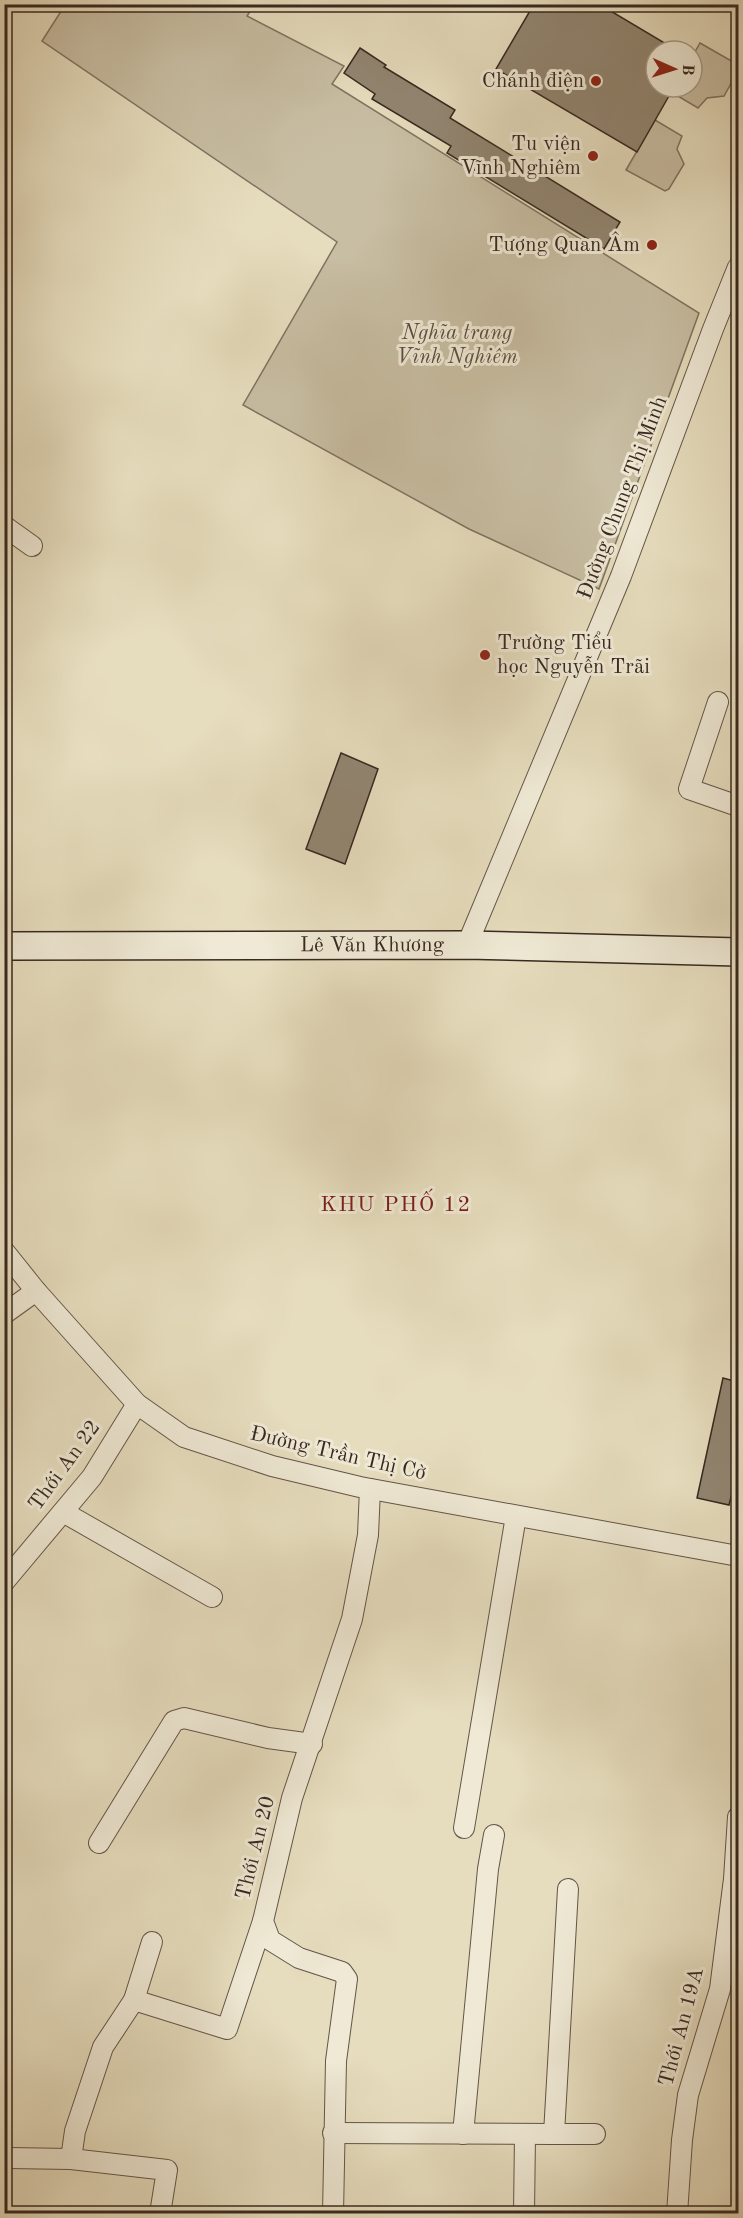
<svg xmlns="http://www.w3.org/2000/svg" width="743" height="2218" font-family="'Old Standard TT',serif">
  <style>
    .green { fill: #c8bea3; stroke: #807362; stroke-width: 1.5 }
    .building { fill: #928672; stroke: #382820; stroke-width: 1.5 }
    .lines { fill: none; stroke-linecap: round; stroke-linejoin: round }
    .minor-casing { stroke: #645548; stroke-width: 22 }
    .secondary-casing { stroke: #382820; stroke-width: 30 }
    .minor { stroke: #efe9d5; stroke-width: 20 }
    .secondary { stroke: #efe9d5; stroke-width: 27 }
    .poi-dot { fill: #8f2418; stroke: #efe9d5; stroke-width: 2 }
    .labels { text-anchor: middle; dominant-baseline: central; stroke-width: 6; stroke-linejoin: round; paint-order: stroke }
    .poi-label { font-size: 21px; fill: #382820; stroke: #efe9d5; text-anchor: end }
    .park-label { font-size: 21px; font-style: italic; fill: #5c4e41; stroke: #efe9d5 }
    .street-label { font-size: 21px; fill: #382820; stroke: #efe9d5 }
    .neighbourhood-label { font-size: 22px; letter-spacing: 1.5px; fill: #7a1f14; stroke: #efe9d5 }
  </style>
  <rect width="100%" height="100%" fill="#e6ddbe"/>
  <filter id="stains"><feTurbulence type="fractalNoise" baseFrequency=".00333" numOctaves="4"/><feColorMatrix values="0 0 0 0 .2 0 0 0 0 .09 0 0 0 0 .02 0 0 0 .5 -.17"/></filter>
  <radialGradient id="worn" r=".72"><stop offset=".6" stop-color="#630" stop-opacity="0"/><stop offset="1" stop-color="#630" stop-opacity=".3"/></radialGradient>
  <g class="green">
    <path d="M65 5H254L247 16 344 66 332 84 699 313 599 589 469 529 243 405 337 242 42 41Z"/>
    <path d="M700 43 735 63 738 71 724 96 707 98 698 108 671 92 674 87H692V57Z"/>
    <path d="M655 120 682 136 677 149 684 164 669 189 665 191 626 170Z"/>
  </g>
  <g class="building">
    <path d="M534 4H599L678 51H656V87H674L637 152 496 69Z"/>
    <path d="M360 48 386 65 384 67 455 110 450 118 620 222 604 249 447 153 451 146 372 99 375 94 344 73Z"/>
    <path d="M341 753 378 769 345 864 306 849Z"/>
    <path d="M723 1378 738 1382V1494L732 1493 729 1505 697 1498Z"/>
  </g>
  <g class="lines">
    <defs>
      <g id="minor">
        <path d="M4 526 32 546"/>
        <path d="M718 702 689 789 738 806"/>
        <path d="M467 945 621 576 713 329 738 267"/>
        <path d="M4 1251 36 1291 137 1404 184 1437 272 1466 360 1487 738 1556"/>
        <path d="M4 1314 36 1291"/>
        <path d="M63 1512 212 1597"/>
        <path d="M4 1582 92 1477 137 1404"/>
        <path d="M464 1828 516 1516"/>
        <path d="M99 1843 174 1721 184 1718 268 1738 312 1744"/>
        <path d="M134 2000 152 1942"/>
        <path d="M333 2133 554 2134 568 1889"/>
        <path d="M463 2134 488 1869 494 1835"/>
        <path d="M554 2134H595"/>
        <path d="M8 2158 71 2159"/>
        <path d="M160 2214 167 2170 71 2159 75 2131 103 2047 134 2000 227 2029 263 1921"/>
        <path d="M333 2214 336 2061 347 1979 342 1972 299 1958 270 1940 263 1921 292 1798 352 1619 368 1535 370 1489"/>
        <path d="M524 2214 525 2134"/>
        <path d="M677 2214 682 2140 688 2095 720 1989 734 1879 738 1817"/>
      </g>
      <g id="secondary">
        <path id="s1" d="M4 946 467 945 738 952"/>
      </g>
    </defs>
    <use href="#minor" class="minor-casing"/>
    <use href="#secondary" class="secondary-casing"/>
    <use href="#minor" class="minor"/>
    <use href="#secondary" class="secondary"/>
  </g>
  <g class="poi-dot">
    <circle cx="596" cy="81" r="6"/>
    <circle cx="593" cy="156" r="6"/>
    <circle cx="652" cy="245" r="6"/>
    <circle cx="485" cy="655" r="6"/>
  </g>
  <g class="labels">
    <g class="poi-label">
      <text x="584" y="81">Chánh điện</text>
      <text x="581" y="144">Tu viện<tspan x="581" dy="24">Vĩnh Nghiêm</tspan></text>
      <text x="640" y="245">Tượng Quan Âm</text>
      <text x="497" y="643" text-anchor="start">Trường Tiểu<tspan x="497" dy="24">học Nguyễn Trãi</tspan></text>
    </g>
    <g class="park-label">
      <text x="457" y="333">Nghĩa trang<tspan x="457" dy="24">Vĩnh Nghiêm</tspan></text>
    </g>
    <g class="street-label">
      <text transform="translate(623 498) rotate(-69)">Đường Chung Thị Minh</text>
      <text stroke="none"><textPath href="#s1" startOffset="368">Lê Văn Khương</textPath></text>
      <text transform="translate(338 1454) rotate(13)">Đường Trần Thị Cờ</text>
      <text transform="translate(65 1466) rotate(-54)">Thới An 22</text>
      <text transform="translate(256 1848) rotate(-76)">Thới An 20</text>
      <text transform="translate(682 2027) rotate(-75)">Thới An 19A</text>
    </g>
    <g class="neighbourhood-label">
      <text x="396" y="1205">KHU PHỐ 12</text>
    </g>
  </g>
  <rect width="743" height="2218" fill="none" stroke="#e6ddbe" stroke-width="24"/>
  <rect x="6" y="6" width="731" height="2206" fill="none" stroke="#382820" stroke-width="3"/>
  <rect x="12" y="12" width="719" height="2194" fill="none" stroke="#382820" stroke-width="1.5"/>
  <g transform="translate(674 69) rotate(93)"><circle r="28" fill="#efe9d5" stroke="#a69c8d" stroke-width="1.5"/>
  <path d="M0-4.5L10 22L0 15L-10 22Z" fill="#8f2418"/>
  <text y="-9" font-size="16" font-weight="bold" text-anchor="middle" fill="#382820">B</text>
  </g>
  <rect width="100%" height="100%" filter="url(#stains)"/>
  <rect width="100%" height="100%" fill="url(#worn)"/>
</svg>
